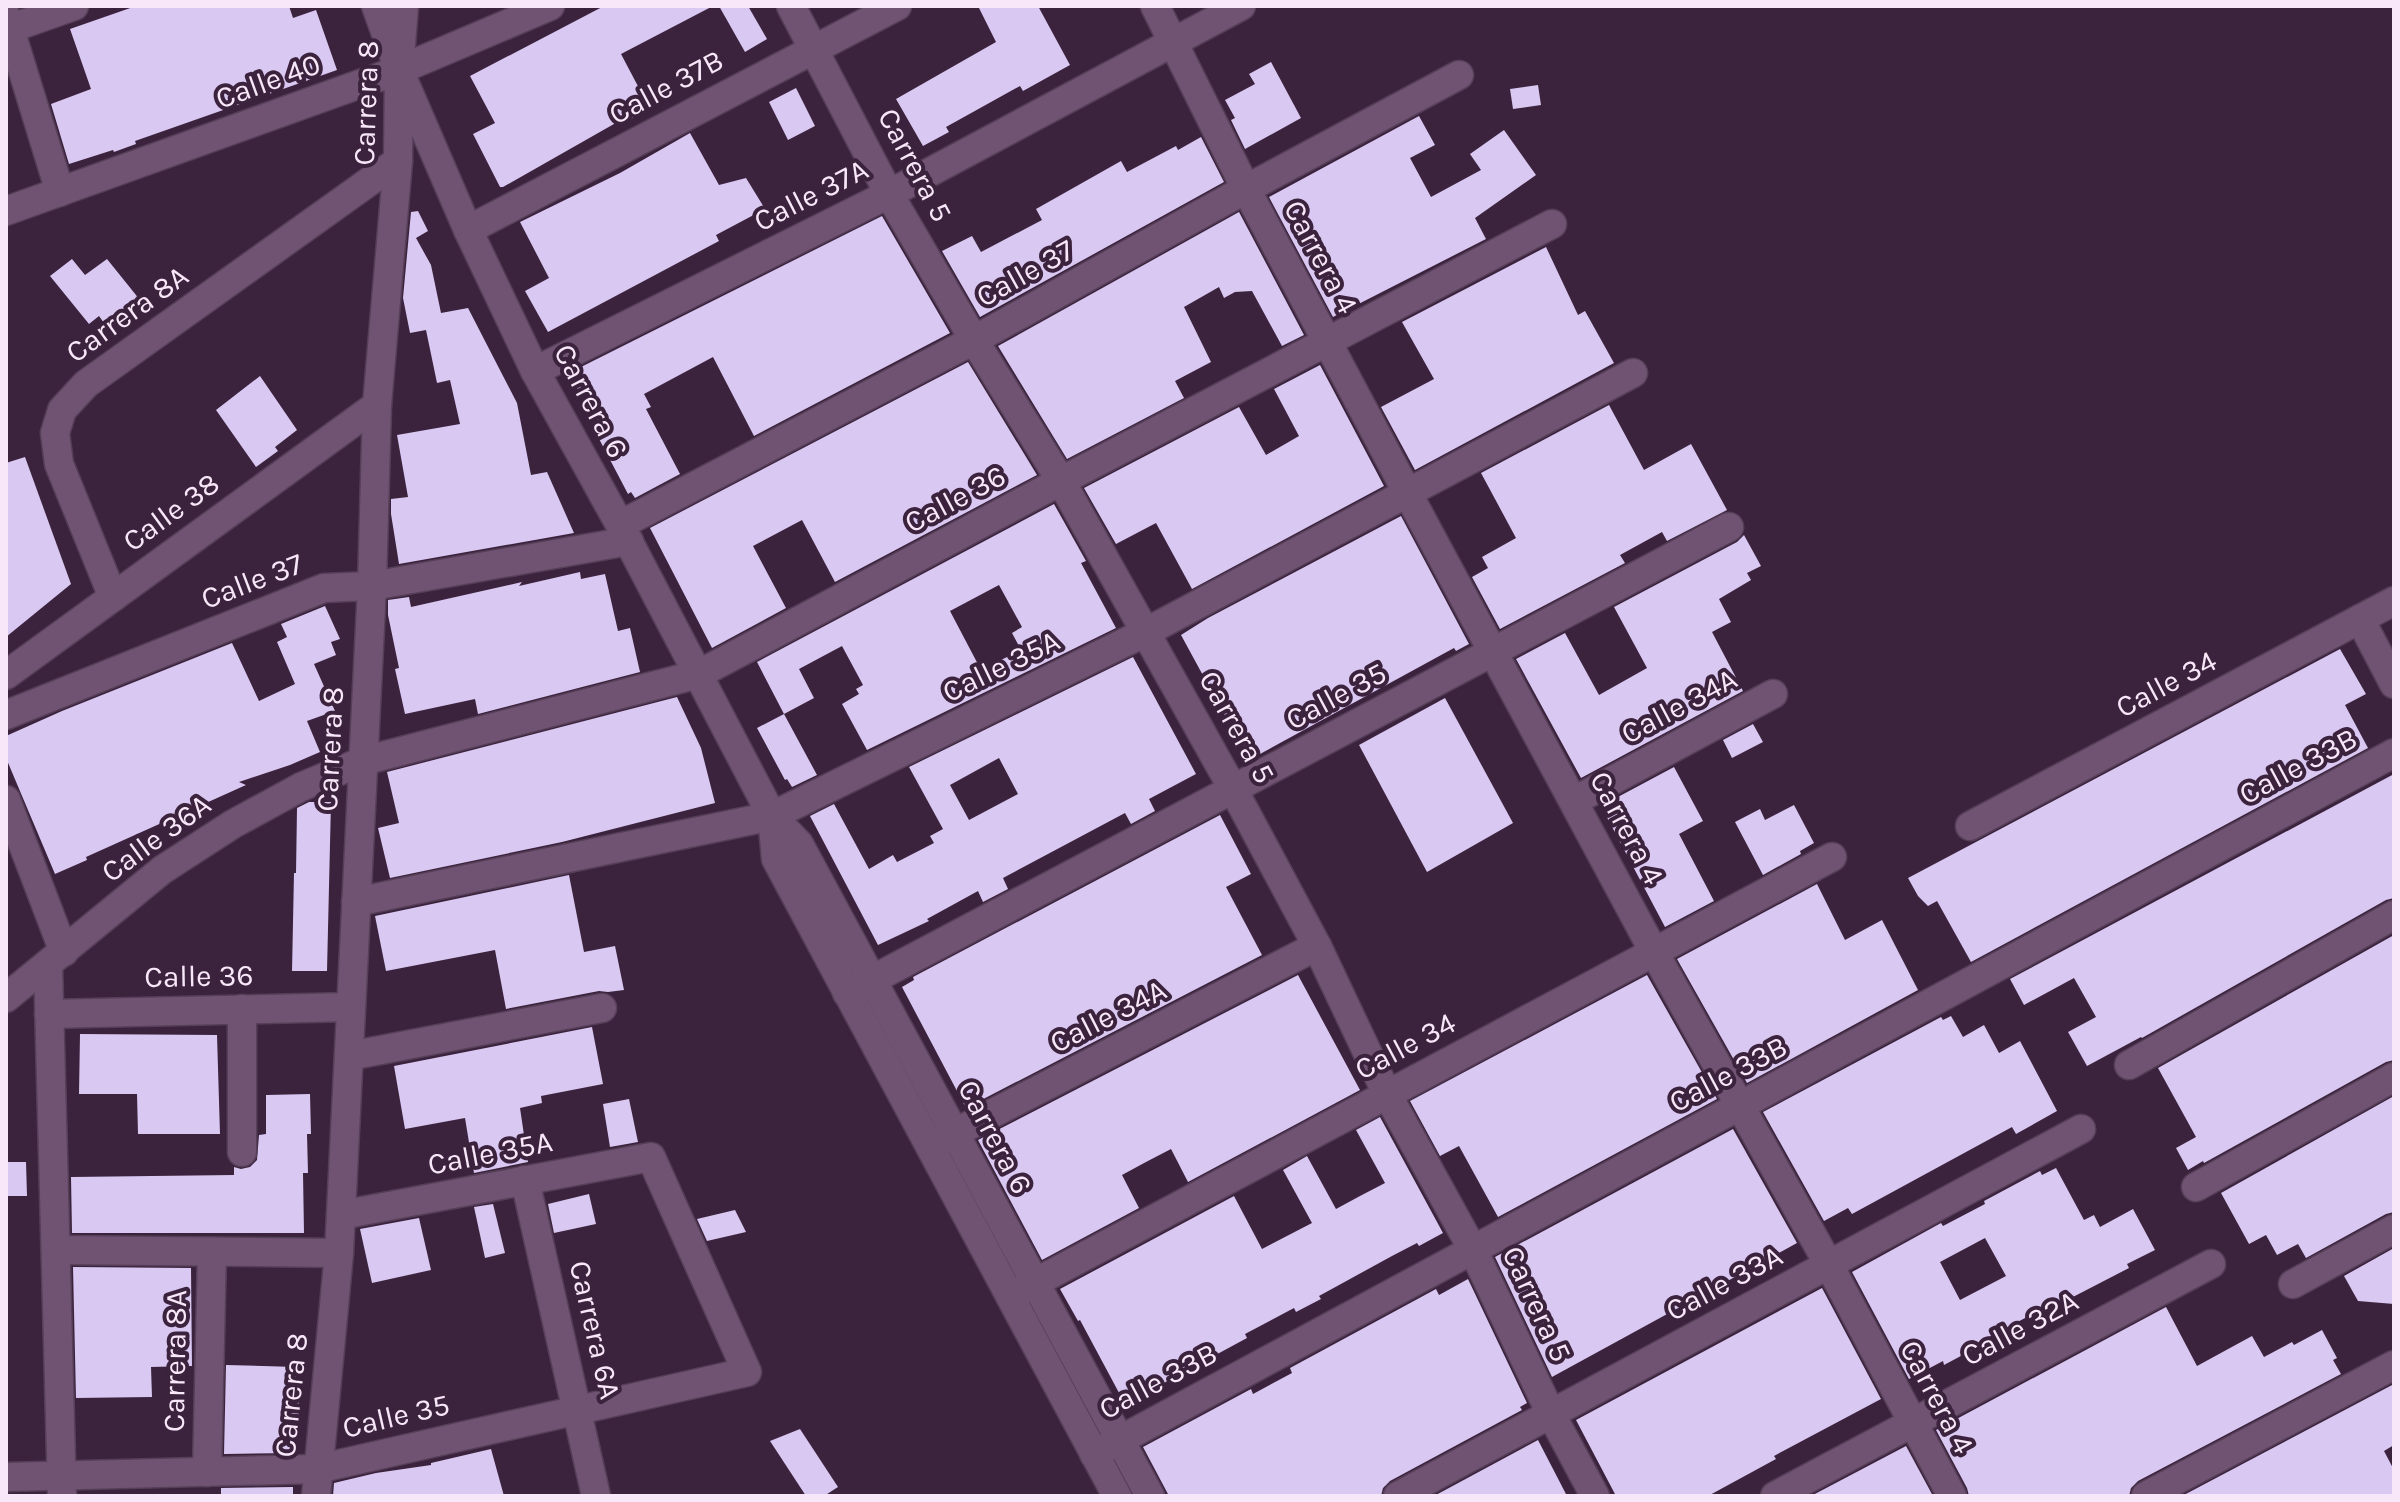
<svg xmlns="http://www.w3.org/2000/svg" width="2400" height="1502" font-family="Karla,sans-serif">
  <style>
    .building { fill: #d9c8f1; fill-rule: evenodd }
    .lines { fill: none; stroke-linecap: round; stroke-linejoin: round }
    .minor-casing { stroke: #553e57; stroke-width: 31 }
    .minor { stroke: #705372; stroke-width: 28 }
    .labels { text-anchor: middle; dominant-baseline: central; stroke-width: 8; stroke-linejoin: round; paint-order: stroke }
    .street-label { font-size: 30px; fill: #f8e7f9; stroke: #3b223d }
  </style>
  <rect width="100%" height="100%" fill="#3b223d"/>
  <g class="building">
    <path d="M136 6H289L293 18 316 10 337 70 135 141 136 144 114 152 113 150 69 164 51 104 91 89 70 29Z"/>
    <path d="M604 6H713L621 54 650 109 623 123 621 120 503 187H500L473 134 495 123 470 76Z"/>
    <path d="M719 6H748L767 39 745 52Z"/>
    <path d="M978 6H1038L1070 65 1023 91 1020 86 946 127 949 132 923 146 896 99 996 42Z"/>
    <path d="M1271 62 1301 118 1245 149 1231 120 1235 118 1225 100 1255 84 1249 74Z"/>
    <path d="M1538 85 1541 105 1513 109 1510 89Z"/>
    <path d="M796 88 815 126 788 140 769 102Z"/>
    <path d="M1419 116 1435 145 1410 158 1431 197 1481 170 1470 154 1504 130 1536 175 1475 218 1486 239 1333 317 1269 197Z"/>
    <path d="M690 133 719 185 746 178 765 209 716 235 719 241 548 332 525 291 549 278 520 222 620 173Z"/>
    <path d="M1201 137 1224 182 980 317 942 251 972 236 981 252 1042 220 1036 209 1121 161 1127 172 1176 146 1178 150Z"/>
    <path d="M418 211 428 231 416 238 431 265 441 313 468 308 517 403 531 475 547 472 574 533 399 564 391 514V499L408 497 397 435 460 424 450 380 437 383 426 330 410 333 403 298 411 212Z"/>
    <path d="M1239 212 1304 335 1282 346 1252 291 1235 292 1224 298 1219 287 1184 307 1211 362 1175 381 1184 398 1067 459 998 346Z"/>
    <path d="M882 216 950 333 754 436 713 357 644 394 651 407 646 409 680 474 635 498 631 492 628 494 597 435 601 433 569 373Z"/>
    <path d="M1546 247 1578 315 1585 311 1614 363 1415 470 1381 407 1434 379 1402 322Z"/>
    <path d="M72 259 85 275 107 259 140 300 118 316 115 313 104 323 99 316 89 324 50 276Z"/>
    <path d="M968 362 1037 475 835 582 802 520 753 546 786 608 712 648 650 528Z"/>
    <path d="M1320 365 1384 486 1192 589 1156 523 1116 544 1084 488 1239 407 1266 455 1299 436 1274 389Z"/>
    <path d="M260 376 297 430 275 447 278 451 256 467 216 410Z"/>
    <path d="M1609 405 1644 470 1691 444 1727 510 1667 541 1662 532 1620 555 1625 563 1500 629 1472 577 1488 568 1482 557 1516 538 1481 473Z"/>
    <path d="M25 457 71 584 6 637V463Z"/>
    <path d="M1054 504 1086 561 1081 563 1116 628 867 750 842 704 859 694 856 689 863 685 842 646 799 669 814 698 784 714 757 662ZM999 585 1022 627 1012 633 1021 650 981 670 950 611Z"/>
    <path d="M1401 516 1469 644 1456 651 1454 648 1249 760 1181 635 1208 618Z"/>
    <path d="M1744 535 1761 566 1747 573 1751 580 1719 599 1731 622 1712 632 1743 691 1581 778 1516 659 1565 633 1599 695 1647 668 1614 607 1737 542Z"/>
    <path d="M580 572 581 579 605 574 618 631 630 628 640 672 478 714 475 699 405 714 395 669 399 668 388 615V600L409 597 411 607 522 582 519 586Z"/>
    <path d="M325 606 340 639 331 642 336 655 314 664 335 711 307 721 320 752 290 765 239 782 246 785 86 857 87 860 55 874 6 758V736L62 711 232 643 259 701 295 684 277 642 287 637 281 624Z"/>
    <path d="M2340 649 2366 694 2345 705 2368 748 1971 962 1937 901 1928 906 1918 896 1908 878Z"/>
    <path d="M1133 657 1196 774 1149 799 1155 811 1131 824 1125 813 1003 878 1008 889 983 902 978 891 927 919 929 921 878 945 810 816 834 804 869 869 893 855 897 862 934 843 930 836 943 829 909 767ZM999 758 1018 794 969 820 950 785Z"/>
    <path d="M677 697 701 748 715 803 562 842 390 878 378 828 399 823 387 772Z"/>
    <path d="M1445 698 1513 823 1427 872 1359 745Z"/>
    <path d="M784 714 817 775 792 787 787 779 785 780 757 728Z"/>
    <path d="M1753 724 1763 742 1732 758 1723 740Z"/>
    <path d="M1674 767 1703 821 1679 834 1714 901 1665 927 1601 806Z"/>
    <path d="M2394 774V898L2386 900 2142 1038 2141 1037 2087 1066 2068 1032 2096 1017 2074 978 2024 1005 2010 979Z"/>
    <path d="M309 802H331L327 971H292L294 873H296L297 808Z"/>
    <path d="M1794 805 1814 843 1800 851 1801 854 1763 875 1735 822 1760 809 1765 820Z"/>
    <path d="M1220 815 1251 874 1226 887 1262 955 966 1108 902 987 914 980 913 977Z"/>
    <path d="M569 875 584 952 615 946 624 990 608 992 599 991 506 1009 495 950 386 971 375 916Z"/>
    <path d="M1817 884 1845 940 1882 920 1918 990 1747 1083 1677 959Z"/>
    <path d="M2394 935V1060L2386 1062 2204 1163 2203 1161 2188 1170 2176 1148 2196 1137 2158 1068Z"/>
    <path d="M1298 975 1360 1090 1188 1182 1171 1149 1146 1162 1122 1175 1139 1208 1042 1260 978 1140Z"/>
    <path d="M1647 975 1717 1099 1498 1217 1459 1146 1440 1156 1410 1101Z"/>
    <path d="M1951 1016 1963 1037 1984 1025 1999 1053 2020 1041 2057 1111 2016 1134 2012 1127 1852 1214 1848 1208 1824 1221 1763 1112 1941 1017 1943 1020Z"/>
    <path d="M592 1027 603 1084 541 1096 542 1103 520 1108 528 1162 474 1173 465 1118 405 1129 394 1066Z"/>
    <path d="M80 1034 217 1035 220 1134H138L137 1094H79Z"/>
    <path d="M310 1094 311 1134H307L308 1173H303L304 1233H72L71 1177 234 1175V1167L241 1169 250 1167 257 1160 259 1135 266 1134V1095Z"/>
    <path d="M2394 1096V1212L2386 1214 2306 1258 2298 1244 2277 1255 2266 1235 2249 1244 2221 1193Z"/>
    <path d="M629 1099 638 1142 610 1147 603 1104Z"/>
    <path d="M1380 1117 1443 1233 1419 1246 1417 1243 1392 1256 1319 1296 1321 1299 1296 1312 1294 1308 1245 1334 1247 1338 1125 1404 1080 1320 1078 1321 1060 1289 1234 1196 1262 1249 1312 1223 1283 1170 1307 1156 1336 1209 1360 1196 1385 1183 1356 1130Z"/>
    <path d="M1733 1129 1797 1243 1552 1377 1495 1257Z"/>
    <path d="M6 1162H26L27 1196H6Z"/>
    <path d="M2056 1168 2084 1220 2094 1215 2100 1227 2133 1209 2155 1250 2127 1264 2129 1268 2071 1298 2028 1320 2027 1317 1985 1339 1987 1342 1944 1365 1943 1361 1909 1379 1852 1272 1941 1223 1943 1226 1985 1204 1984 1201 2040 1171 2042 1175ZM1985 1238 2006 1276 1960 1300 1940 1262Z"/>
    <path d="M589 1194 596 1224 554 1233 548 1204Z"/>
    <path d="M493 1204 505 1253 485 1258 474 1207Z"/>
    <path d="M735 1210 746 1232 707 1241 697 1219Z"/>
    <path d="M419 1218 431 1270 372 1283 360 1229Z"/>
    <path d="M2394 1248V1304L2358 1301 2344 1276Z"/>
    <path d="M73 1267 191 1268 192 1366 151 1367 152 1397 76 1398Z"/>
    <path d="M1468 1279 1527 1403 1520 1407 1522 1410 1390 1481 1383 1488 1381 1496H1169L1143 1447 1251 1389 1253 1394 1292 1373 1290 1368 1436 1289 1439 1295Z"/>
    <path d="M1822 1288 1881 1399 1774 1456 1776 1459 1708 1496H1616L1576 1420Z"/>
    <path d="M2166 1307 2197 1366 2252 1336 2264 1357 2292 1342 2294 1345 2322 1330 2337 1358 2333 1360 2341 1374 2138 1481 2131 1488 2129 1496H1969L1967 1488 1936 1430Z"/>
    <path d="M226 1365 296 1367V1380H300L298 1432H295L294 1453 224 1454Z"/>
    <path d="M2394 1384V1445L2384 1451 2394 1470V1496H2182Z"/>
    <path d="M800 1429 838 1487 824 1496H806L770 1441Z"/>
    <path d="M1538 1440 1567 1496H1434Z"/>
    <path d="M1906 1446 1933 1496H1811Z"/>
    <path d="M491 1449 504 1496H333L334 1483 376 1473 431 1465V1463Z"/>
    <path d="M293 1487V1496H221V1488Z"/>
  </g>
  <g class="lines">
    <defs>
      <g id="minor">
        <path d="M376 6 399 70 468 230 535 371 620 525 772 816 799 844 1150 1496"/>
        <path d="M791 6 889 194 974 340 1061 481 1233 789 1317 946 1387 1094 1473 1250 1551 1414 1595 1496"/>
        <path d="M1155 6 1246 189 1407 492 1654 952 1829 1265 1952 1496"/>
        <path d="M6 16 60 192"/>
        <path d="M6 30 74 6"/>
        <path d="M6 211 399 70 550 6"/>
        <path d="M468 230 897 6"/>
        <path d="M535 371 889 194 1241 6"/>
        <path d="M620 525 974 340 1246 189 1459 75"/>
        <path d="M113 597 59 464 55 433 62 410 86 384 398 161"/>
        <path d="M2360 619 2394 684"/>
        <path d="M6 675 377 405"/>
        <path d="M6 715 324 588 372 586 629 541"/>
        <path d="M6 800 64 952"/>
        <path d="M1574 801 1773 694"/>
        <path d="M772 816 776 859 1117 1496"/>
        <path d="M1970 826 2394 601"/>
        <path d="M356 902 772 816 1146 632 1633 373"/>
        <path d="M48 965 62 1496"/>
        <path d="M847 993 1729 527"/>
        <path d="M6 998 162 870 233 824 301 787 363 761 699 674 1061 481 1552 224"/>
        <path d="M49 1014 351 1007"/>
        <path d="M349 1056 602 1008"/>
        <path d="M2129 1065 2394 915"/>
        <path d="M941 1140 1317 946"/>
        <path d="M242 1152V1009"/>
        <path d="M525 1180 596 1496"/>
        <path d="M2196 1187 2394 1077"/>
        <path d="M56 1250 339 1253"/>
        <path d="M2293 1284 2394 1229"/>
        <path d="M1010 1296 1832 857"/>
        <path d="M1094 1454 2394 753"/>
        <path d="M207 1472 212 1252"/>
        <path d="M6 1477 317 1469 747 1372 651 1157 341 1215"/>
        <path d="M316 1496 339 1253 372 586 377 405 398 161 399 70 404 6"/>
        <path d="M1398 1496 2081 1129"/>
        <path d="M1775 1496 2211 1264"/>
        <path d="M2146 1496 2394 1365"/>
      </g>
    </defs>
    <use href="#minor" class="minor-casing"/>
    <use href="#minor" class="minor"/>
  </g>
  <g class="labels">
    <g class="street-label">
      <text transform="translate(268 81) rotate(-20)">Calle 40</text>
      <text transform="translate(666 87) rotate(-28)">Calle 37B</text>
      <text transform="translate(366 103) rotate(-88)">Carrera 8</text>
      <text transform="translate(915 165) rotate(62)">Carrera 5</text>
      <text transform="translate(811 195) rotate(-27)">Calle 37A</text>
      <text transform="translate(1321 257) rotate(62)">Carrera 4</text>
      <text transform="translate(1025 273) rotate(-29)">Calle 37</text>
      <text transform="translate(127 314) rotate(-36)">Carrera 8A</text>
      <text transform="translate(591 401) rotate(62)">Carrera 6</text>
      <text transform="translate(955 499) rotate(-28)">Calle 36</text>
      <text transform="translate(171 512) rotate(-36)">Calle 38</text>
      <text transform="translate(252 581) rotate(-21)">Calle 37</text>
      <text transform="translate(1001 666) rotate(-26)">Calle 35A</text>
      <text transform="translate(2166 684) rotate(-28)">Calle 34</text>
      <text transform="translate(1336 696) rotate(-28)">Calle 35</text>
      <text transform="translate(1679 706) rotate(-28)">Calle 34A</text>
      <text transform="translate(1237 727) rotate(61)">Carrera 5</text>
      <text transform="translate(330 749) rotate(-87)">Carrera 8</text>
      <text transform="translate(2298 766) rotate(-28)">Calle 33B</text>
      <text transform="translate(1627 828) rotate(62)">Carrera 4</text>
      <text transform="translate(156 838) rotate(-36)">Calle 36A</text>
      <text transform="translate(199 976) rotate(-1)">Calle 36</text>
      <text transform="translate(1108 1016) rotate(-27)">Calle 34A</text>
      <text transform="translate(1405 1046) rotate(-28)">Calle 34</text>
      <text transform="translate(1728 1074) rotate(-28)">Calle 33B</text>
      <text transform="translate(995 1137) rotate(62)">Carrera 6</text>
      <text transform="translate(490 1153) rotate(-11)">Calle 35A</text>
      <text transform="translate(1724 1283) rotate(-28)">Calle 33A</text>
      <text transform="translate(1537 1304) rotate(65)">Carrera 5</text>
      <text transform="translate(2020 1328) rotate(-28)">Calle 32A</text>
      <text transform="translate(595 1330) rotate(77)">Carrera 6A</text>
      <text transform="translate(175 1361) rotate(-89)">Carrera 8A</text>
      <text transform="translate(1158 1381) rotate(-28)">Calle 33B</text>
      <text transform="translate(291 1395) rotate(-84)">Carrera 8</text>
      <text transform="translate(1937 1397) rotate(62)">Carrera 4</text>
      <text transform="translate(396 1416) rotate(-13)">Calle 35</text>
    </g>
  </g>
  <rect width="2400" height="1502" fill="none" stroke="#f8e7f9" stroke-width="16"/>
</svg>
